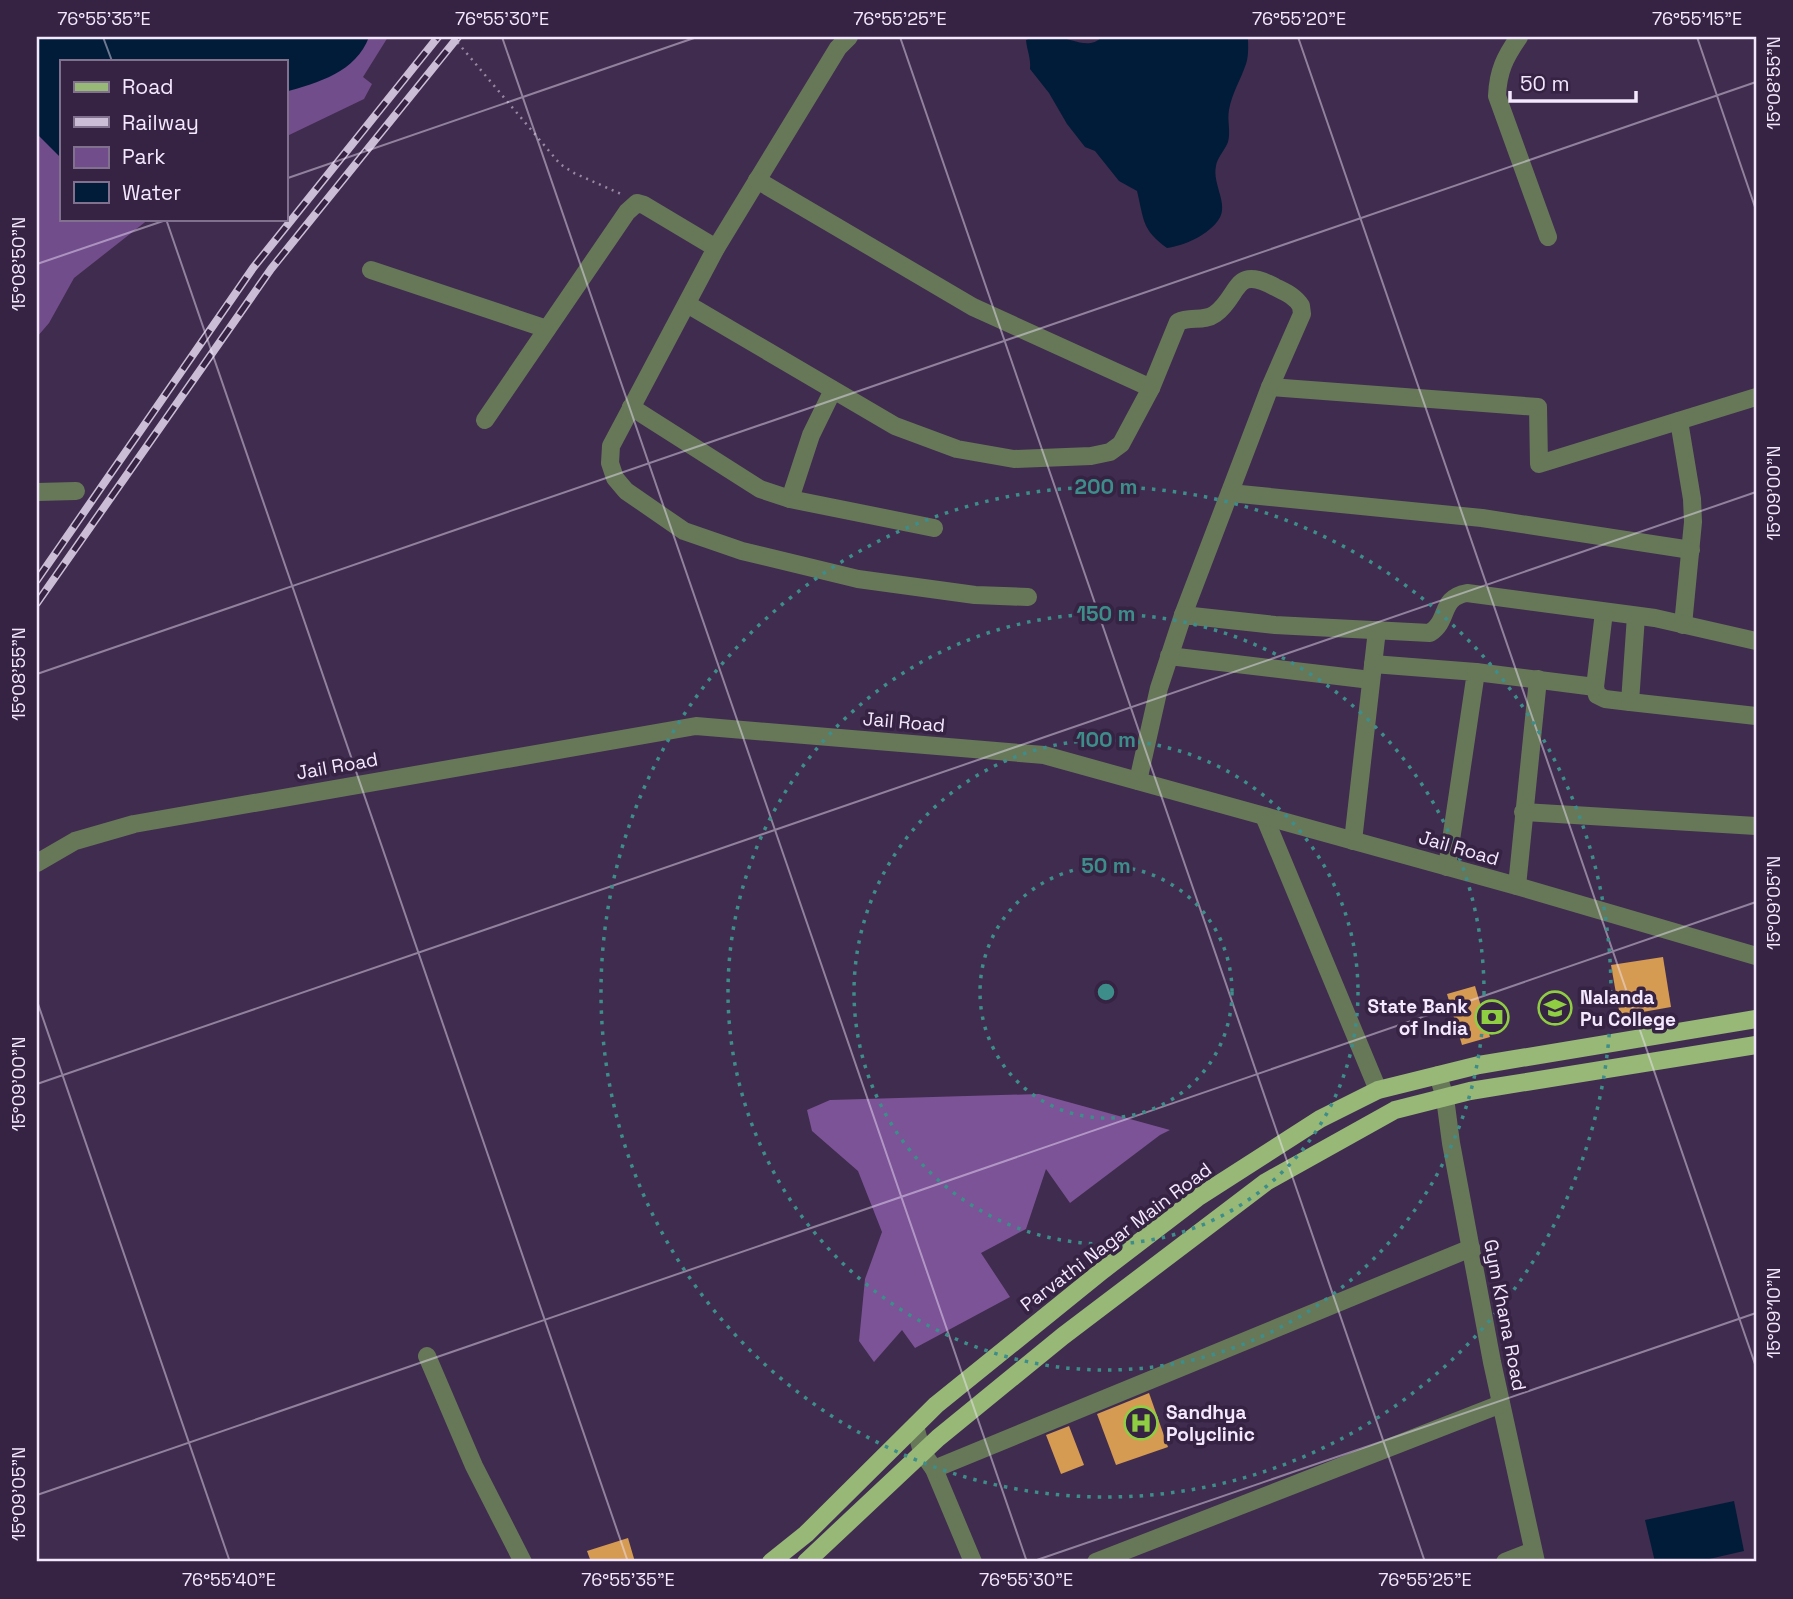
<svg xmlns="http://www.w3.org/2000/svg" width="1793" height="1599" font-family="'Space Grotesk',sans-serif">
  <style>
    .green { fill: #724d8b }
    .forest { fill: #7b5396 }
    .water { fill: #001c39 }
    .building { fill: #d59b53 }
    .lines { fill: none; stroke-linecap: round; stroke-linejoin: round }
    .path { stroke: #9787a3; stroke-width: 2.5; stroke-dasharray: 2 5; stroke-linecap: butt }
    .minor { stroke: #677859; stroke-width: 18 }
    .primary { stroke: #97b877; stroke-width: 18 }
    .rail-casing { stroke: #cbbdd6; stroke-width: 8 }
    .rail { stroke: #362243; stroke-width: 5; stroke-dasharray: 16; stroke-linecap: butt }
    .ticks { fill: none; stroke: #f4e8fe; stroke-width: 2; stroke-opacity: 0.45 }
    .ring { fill: none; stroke: #3d8d8b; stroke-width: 3.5; stroke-dasharray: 3.5 7 }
    .labels { text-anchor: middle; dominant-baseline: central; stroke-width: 7; stroke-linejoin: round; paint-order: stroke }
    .street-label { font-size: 19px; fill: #f4e8fe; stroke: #362243 }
    .poi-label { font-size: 19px; font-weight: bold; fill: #f4e8fe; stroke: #362243; text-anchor: start }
    .centre { fill: #3d8d8b; stroke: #362243; stroke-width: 3.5 }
    .ring-label { font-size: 21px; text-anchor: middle; font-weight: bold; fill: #3d8d8b; stroke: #362243; stroke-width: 7; stroke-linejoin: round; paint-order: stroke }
    .neatline { fill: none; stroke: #f4e8fe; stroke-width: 2.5 }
    .ticks-label { font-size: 18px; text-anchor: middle; fill: #f4e8fe }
  </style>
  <rect width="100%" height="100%" fill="#402c4e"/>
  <path class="green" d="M37 37H388L363 77 372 84 364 99 285 137V61H61V219H149L74 278 49 323 37 337Z"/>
  <path class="forest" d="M1039 1094 1170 1130 1160 1135 1070 1203 1046 1169 1026 1229 981 1253 1010 1297 915 1348 902 1330 874 1362 859 1341 865 1279 882 1232 858 1171 812 1131 807 1110 830 1100Z"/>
  <g class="water">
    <path d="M37 37H369C356 72 318 83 285 92V61H61V158L37 134Z"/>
    <path d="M1033 37C1041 37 1049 36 1057 37 1073 39 1089 50 1102 37H1248C1248 46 1249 55 1246 64 1241 79 1232 93 1229 110 1227 120 1231 132 1228 142 1225 150 1217 158 1216 166 1212 184 1229 204 1219 219 1210 234 1184 246 1167 248 1142 230 1144 220 1137 191L1119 181 1095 151 1085 147 1067 124 1049 93 1030 69C1031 58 1027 51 1026 40Z"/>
    <path d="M1734 1501 1744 1551 1696 1562H1655L1645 1520Z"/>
  </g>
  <g class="building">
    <path d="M1663 957 1671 1007 1620 1016 1611 965Z"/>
    <path d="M1475 986 1490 1037 1462 1045 1447 994Z"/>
    <path d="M1149 1393 1168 1447 1116 1465 1097 1414Z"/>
    <path d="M1069 1426 1084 1465 1061 1474 1046 1435Z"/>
    <path d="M628 1538 635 1562H591L587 1551Z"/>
  </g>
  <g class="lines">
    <path class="path" d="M453 37 560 164 574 173 621 194"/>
    <g class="minor">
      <path d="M849 37 838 48 716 248 611 446 610 463 615 478 626 491 684 531 742 551 858 579 975 595 1028 597"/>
      <path d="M1519 37C1505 57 1498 71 1497 96L1548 237"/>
      <path d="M757 180 973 307 1151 388"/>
      <path d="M371 270 547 329"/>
      <path d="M687 304 895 426 957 449 1014 459 1091 456 1110 452 1121 444 1151 388 1178 322C1190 316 1204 322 1215 314 1240 296 1233 264 1275 287 1285 292 1295 296 1301 306L1302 314 1270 387 1183 615"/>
      <path d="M1270 387 1538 407 1539 464 1756 397"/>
      <path d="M631 407 760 489 790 499 934 528"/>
      <path d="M485 420 627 212 637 203 644 205 716 248"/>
      <path d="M1679 421 1692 499 1693 522 1683 625"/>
      <path d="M37 492 76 491"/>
      <path d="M1230 493 1482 518 1691 550"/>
      <path d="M790 499 811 435 833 390"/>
      <path d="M1604 612 1595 687 1597 695 1605 699 1630 702"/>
      <path d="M1636 616 1630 702 1756 716"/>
      <path d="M1169 656 1371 680"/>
      <path d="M1373 664 1476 672 1447 867"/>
      <path d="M1476 672 1595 687"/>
      <path d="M1138 781 1159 688 1183 615 1275 625 1430 633C1450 620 1439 598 1467 593L1655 618 1756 641"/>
      <path d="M1523 812 1756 826"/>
      <path d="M1264 816 1378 1090"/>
      <path d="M1353 841 1377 630"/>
      <path d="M37 863 75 841 134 824 696 726 1044 755 1517 886 1756 956"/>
      <path d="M1517 886 1538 679"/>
      <path d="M1438 1075 1445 1098 1451 1143 1492 1362 1536 1562"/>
      <path d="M427 1356 474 1466 523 1562"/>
      <path d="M915 1426 922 1452 934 1469 973 1562"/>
      <path d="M934 1469 1471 1248"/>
      <path d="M1096 1562 1501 1404"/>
      <path d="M1505 1562 1533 1551"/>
    </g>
    <g class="primary">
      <path d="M771 1562 806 1534 936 1405 1103 1270 1197 1198 1320 1119 1378 1090 1479 1065 1756 1019"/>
      <path d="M806 1562 938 1438 1063 1336 1266 1182 1395 1110 1470 1091 1756 1045"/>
    </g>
    <defs>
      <g id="rail">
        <path d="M37 580 253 268 438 37"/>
        <path d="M37 603 271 269 458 37"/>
      </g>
    </defs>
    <use href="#rail" class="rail-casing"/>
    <use href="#rail" class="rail"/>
  </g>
  <path class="ticks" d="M103 37 112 61M502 37 1027 1562M900 37 1425 1562M1298 37 1756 1367M1697 37 1756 210M285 179 697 37M166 219 628 1562M37 264 169 219M37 674 1756 82M37 1001 230 1562M37 1084 1756 492M37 1495 1756 902M1031 1562 1756 1313"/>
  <g class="ring">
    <circle cx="1106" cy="992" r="126"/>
    <circle cx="1106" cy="992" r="252"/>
    <circle cx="1106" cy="992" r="378"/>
    <circle cx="1106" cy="992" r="505"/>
  </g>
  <defs>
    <symbol id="university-ring" viewBox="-11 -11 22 22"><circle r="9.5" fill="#362243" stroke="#8fcd42" stroke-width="1.5"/><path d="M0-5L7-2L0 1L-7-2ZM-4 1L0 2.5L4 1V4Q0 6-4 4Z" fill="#8fcd42"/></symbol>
    <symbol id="bank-ring" viewBox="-11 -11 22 22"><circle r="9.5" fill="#362243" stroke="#8fcd42" stroke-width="1.5"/><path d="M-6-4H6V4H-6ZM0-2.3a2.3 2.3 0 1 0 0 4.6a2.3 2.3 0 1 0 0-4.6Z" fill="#8fcd42"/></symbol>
    <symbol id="hospital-ring" viewBox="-11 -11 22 22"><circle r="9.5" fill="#362243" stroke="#8fcd42" stroke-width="1.5"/><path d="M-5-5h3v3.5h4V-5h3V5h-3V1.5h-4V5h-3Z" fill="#8fcd42"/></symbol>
  </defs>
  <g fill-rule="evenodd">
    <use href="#university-ring" x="1536" y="989" width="38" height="38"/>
    <use href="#bank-ring" x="1473" y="998" width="38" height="38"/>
    <use href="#hospital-ring" x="1122" y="1404" width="38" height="38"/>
  </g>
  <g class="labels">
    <g class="street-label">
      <text transform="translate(904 722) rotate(5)">Jail Road</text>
      <text transform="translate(337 766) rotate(-10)">Jail Road</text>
      <text transform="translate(1459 848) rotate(16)">Jail Road</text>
      <text transform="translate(1116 1237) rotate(-37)">Parvathi Nagar Main Road</text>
      <text transform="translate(1505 1315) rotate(79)">Gym Khana Road</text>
    </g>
    <g class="poi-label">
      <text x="1580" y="997">Nalanda<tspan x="1580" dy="22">Pu College</tspan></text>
      <text x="1468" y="1006" text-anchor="end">State Bank<tspan x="1468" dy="22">of India</tspan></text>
      <text x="1166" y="1412">Sandhya<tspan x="1166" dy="22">Polyclinic</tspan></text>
    </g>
  </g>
  <circle cx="1106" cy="992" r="10" class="centre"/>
  <g class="ring-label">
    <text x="1106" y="494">200 m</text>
    <text x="1106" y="621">150 m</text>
    <text x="1106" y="747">100 m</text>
    <text x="1106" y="873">50 m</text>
  </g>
  <rect width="1793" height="1599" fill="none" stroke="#362243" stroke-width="77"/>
  <rect x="60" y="60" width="228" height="161" fill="#362243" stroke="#82718e" stroke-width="2"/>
  <rect x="74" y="82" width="35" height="10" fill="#97b877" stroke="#82718e" stroke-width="2"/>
  <text x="122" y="94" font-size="21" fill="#f4e8fe">Road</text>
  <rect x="74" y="117" width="35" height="10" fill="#cbbdd6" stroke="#82718e" stroke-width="2"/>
  <text x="122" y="130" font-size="21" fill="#f4e8fe">Railway</text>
  <rect x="74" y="147" width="35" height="21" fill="#724d8b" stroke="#82718e" stroke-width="2"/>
  <text x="122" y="164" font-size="21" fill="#f4e8fe">Park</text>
  <rect x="74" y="182" width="35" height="21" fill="#001c39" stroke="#82718e" stroke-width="2"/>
  <text x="122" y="200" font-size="21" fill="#f4e8fe">Water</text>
  <path d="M1510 91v10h126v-10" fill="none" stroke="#f4e8fe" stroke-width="3.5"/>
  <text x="1520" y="91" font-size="21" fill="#f4e8fe" stroke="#362243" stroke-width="5" paint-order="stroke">50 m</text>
  <rect x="38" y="38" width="1717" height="1522" class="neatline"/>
  <g class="ticks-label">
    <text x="104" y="25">76°55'35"E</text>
    <text x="502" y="25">76°55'30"E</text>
    <text x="900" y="25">76°55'25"E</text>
    <text x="1299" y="25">76°55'20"E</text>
    <text x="1697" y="25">76°55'15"E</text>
    <text transform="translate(1774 83) rotate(-90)" y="6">15°08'55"N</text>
    <text transform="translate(19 264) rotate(-90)" y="6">15°08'50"N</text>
    <text transform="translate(1774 493) rotate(-90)" y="6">15°09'00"N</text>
    <text transform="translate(19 674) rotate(-90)" y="6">15°08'55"N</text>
    <text transform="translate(1774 903) rotate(-90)" y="6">15°09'05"N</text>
    <text transform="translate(19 1084) rotate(-90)" y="6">15°09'00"N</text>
    <text transform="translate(1774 1313) rotate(-90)" y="6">15°09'10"N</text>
    <text transform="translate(19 1494) rotate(-90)" y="6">15°09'05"N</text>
    <text x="229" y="1586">76°55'40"E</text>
    <text x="628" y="1586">76°55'35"E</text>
    <text x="1026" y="1586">76°55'30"E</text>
    <text x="1425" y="1586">76°55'25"E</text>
  </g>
</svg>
